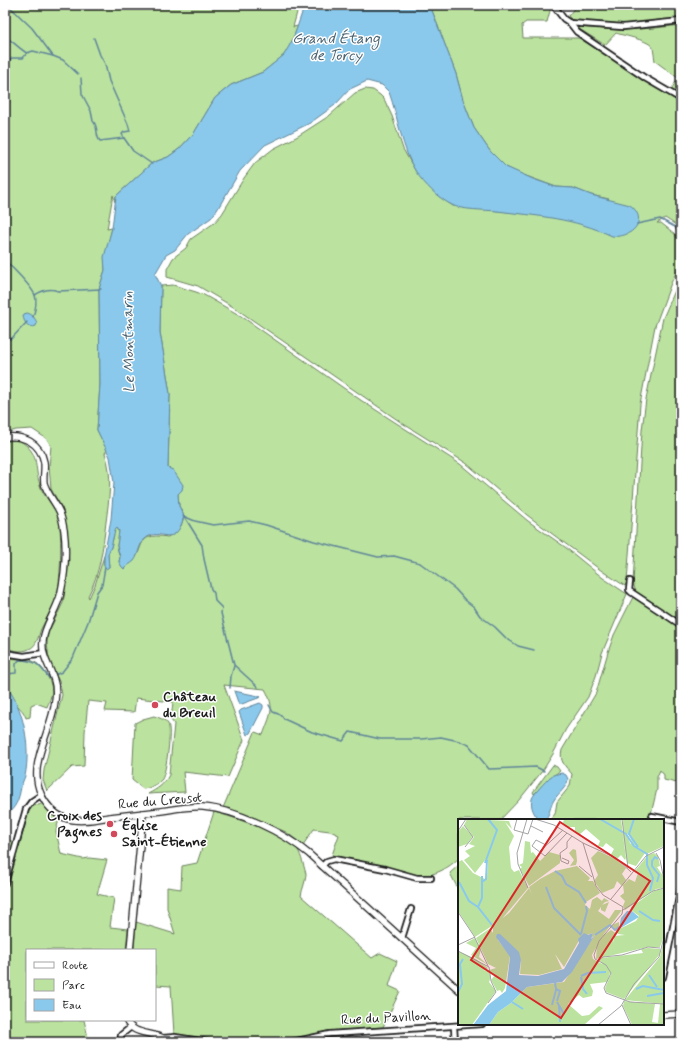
<svg xmlns="http://www.w3.org/2000/svg" width="686" height="1047" font-family="Mynerve,sans-serif">
  <style>
    .green { fill: #bbe39f; stroke: #6c805e }
    .water { fill: #8bc9ec; stroke: #5f8499 }
    .lines { fill: none; stroke-linecap: round; stroke-linejoin: round }
    .stream { stroke: #5f8499; stroke-width: 1.5 }
    .minor-casing { stroke: #1c1c1c; stroke-width: 8 }
    .tertiary-casing { stroke: #1c1c1c; stroke-width: 8 }
    .minor { stroke: #fff; stroke-width: 4.5 }
    .tertiary { stroke: #fff; stroke-width: 5.5 }
    .poi-dot { fill: #d1495b; stroke: #fff; stroke-width: 1.5 }
    .labels { text-anchor: middle; dominant-baseline: central; stroke-width: 3; stroke-linejoin: round; paint-order: stroke }
    .poi-label { font-size: 14px; font-weight: bold; fill: #1c1c1c; stroke: #fff; text-anchor: start }
    .street-label { font-size: 14px; fill: #1c1c1c; stroke: #fff }
    .water-label { font-size: 15px; font-style: italic; fill: #48616f; stroke: #fff }
    .inset-river { fill: none; stroke: #8bc9ec; stroke-width: 2 }
    .inset-road { fill: none; stroke: #a4a4a4; stroke-width: 1 }
    .view { fill: #d62828; fill-opacity: 0.15; stroke: #d62828; stroke-width: 2 }
    .inset-edge { fill: none; stroke: #1c1c1c; stroke-width: 2 }
  </style>
  <rect width="100%" height="100%" fill="#fff"/>
  <filter id="ink" filterUnits="userSpaceOnUse"><feTurbulence type="fractalNoise" baseFrequency=".025" numOctaves="2"/><feDisplacementMap in="SourceGraphic" scale="8" xChannelSelector="R" yChannelSelector="G"/><feConvolveMatrix kernelMatrix="1 2 1 2 8 2 1 2 1" color-interpolation-filters="sRGB"/></filter>
  <g filter="url(#ink)">
    <g class="green">
      <path d="M5 5H299L293 27 298 26 289 48 284 55 263 72 231 85 215 98 194 133 179 149 168 157 152 163 116 196 115 202 113 195 107 229 112 228 105 257V270L99 289 100 384 97 430 107 450 105 453C113 476 109 498 106 522 103 548 100 573 88 596L89 598 95 585 104 556V566L109 567 108 554 111 547 115 530 117 528C121 533 118 538 117 545 117 551 121 556 119 562L128 564C148 553 131 531 168 537L181 526 184 516 179 506 178 494 182 490 168 468 170 394 160 332 161 286 173 285 196 292 204 295 241 316 362 401 460 464 528 521 565 547 603 578 627 594 602 653 596 676 588 697 566 729 553 754 543 770 519 800 500 820H459V858C447 869 436 875 420 876L338 857 332 855 339 835 330 831 314 829 303 845 286 832 240 813 223 808 255 732 263 735C270 715 276 709 265 689L224 685 244 740 228 777 183 772 185 792 148 794C157 789 164 785 169 775L174 724 171 720 173 702 136 698 134 712 105 711 107 703 88 701 85 732 84 766 72 767 47 791 43 780 44 770 62 695 60 683 55 674 49 659 47 643 48 633 63 603 69 561 65 521 62 508 51 489 49 467 51 446 47 439 32 429 16 430 5 433V117L10 100H5Z"/>
      <path d="M430 5H550L551 7 547 22H526L522 25 523 38H579L657 88 681 102V231L679 227 665 218 657 223H661L675 234 681 245V263L671 283 655 326 640 404 627 582 625 586 602 571 527 515 466 463 402 423 235 308 198 286 167 277V269L173 258 186 248 191 239 214 223 222 214 244 178 255 163 273 149 298 136 329 116 355 93 365 89 373 90 380 95 384 99 392 116 403 149 416 172 437 195 453 206 555 217 576 222 609 199 591 195 573 188 556 187 518 173 506 167 490 151 474 128 463 100 456 74Z"/>
      <path d="M577 5H681V19L662 22 617 25 572 20 568 16Z"/>
      <path d="M681 25V96L671 90 678 78 655 61C654 57 654 52 653 48 650 40 624 36 616 33L605 45 576 27 621 30 655 28Z"/>
      <path d="M681 277V621L636 592 633 583 642 430 646 399 663 318Z"/>
      <path d="M19 440C41 454 33 464 40 485 44 499 56 506 59 519 62 534 61 585 56 599 52 609 46 619 41 629 38 637 37 646 29 649 22 653 12 650 5 648V627L7 620 5 618V457L7 441Z"/>
      <path d="M633 597 681 628V784L664 780V775L660 770 657 777V789L651 814H649L648 820H550L555 814 557 802 570 786 572 774C565 766 559 761 562 750L596 693 608 652 614 635Z"/>
      <path d="M5 657C13 660 22 658 30 660 42 663 52 680 52 692 51 697 49 702 47 707L36 703 31 705 30 717 26 718C23 710 22 711 17 705 13 698 10 691 5 685Z"/>
      <path d="M154 716C159 718 165 719 168 724 172 730 166 773 162 779 157 785 151 788 143 789L132 780 135 723 143 719Z"/>
      <path d="M553 765 557 767 560 771 551 777 534 794 533 792Z"/>
      <path d="M43 803 59 819 56 831 61 854 83 859 89 858 107 860 97 894 114 898 110 927 128 929 126 950H27V1020H84L89 1042H5V890L10 879 29 811 33 804 39 805Z"/>
      <path d="M214 812C230 816 291 836 298 850 301 855 305 870 306 874 306 881 302 889 301 896L372 958 380 953 397 961 389 986 400 991 383 1027 327 1031 283 1042H228L174 1034 171 986 155 985V950H134L136 922 175 934 167 908V887L181 889 182 866 197 863Z"/>
      <path d="M5 841H14L5 870Z"/>
      <path d="M459 865V891L450 873Z"/>
    </g>
    <g class="water">
      <path d="M303 5H430L456 74 463 100 474 128 490 151 506 167 533 179 556 187 573 188 591 195 630 205C650 220 631 239 612 236 574 218 537 216 497 211 486 210 460 210 452 205 438 198 425 185 416 172 402 150 398 117 389 92L382 85 367 81 350 89 335 105 310 123 265 145 240 171 217 210 211 218 188 234 175 250 166 255 155 274 161 286 160 332 170 394 168 468 173 470 183 485 182 490 178 494 179 506 184 516C175 552 160 525 145 539 138 545 139 555 134 561 131 564 127 565 124 569L122 567 119 562 120 557 117 546 119 531 117 528 115 530 111 547 108 554 109 567 106 569 104 566V556L111 519 114 483 110 457 97 430 100 384 99 289 105 270 104 257 112 228 116 196 152 163 168 157 179 149 194 133 215 98 231 85 263 72 284 55 293 39 303 10Z"/>
      <path d="M27 313C32 314 35 318 37 323L36 326C29 329 24 323 23 316L24 314Z"/>
      <path d="M5 685C24 706 31 748 25 776 24 779 22 783 21 787 19 799 16 809 5 815Z"/>
      <path d="M234 691 259 696 261 697 239 705Z"/>
      <path d="M260 703 263 705V708L250 733 247 735 239 712 241 710Z"/>
      <path d="M562 773 566 775 568 779C567 788 559 792 554 800 550 806 550 814 545 820H539C534 814 530 807 532 799 533 794 546 781 550 777 553 774 558 774 562 773Z"/>
    </g>
    <g class="lines">
      <g class="stream">
        <path d="M8 5 32 28 53 56"/>
        <path d="M5 36C11 40 22 51 27 53"/>
        <path d="M94 38 100 55 105 64 109 81 128 124 130 131 124 132 122 134 124 138"/>
        <path d="M5 64 12 58H23L27 53 33 51 53 56 63 60 78 74"/>
        <path d="M81 78 82 94 91 111 93 121C99 127 95 136 100 141L124 138 133 151 152 164"/>
        <path d="M637 224 660 219 675 227 681 238"/>
        <path d="M5 260C13 269 30 284 35 295 37 301 35 311 33 317"/>
        <path d="M35 295C43 290 49 288 58 291L101 289"/>
        <path d="M5 341 12 338 27 322"/>
        <path d="M183 516 195 521 213 525 249 521 266 525 314 541 378 557 394 556 420 563 455 589 465 600 474 607 480 616 495 627 506 638 518 646 534 650"/>
        <path d="M184 516 202 545 204 559 211 589 214 593 215 601 222 608 221 613 234 665 258 687"/>
        <path d="M54 675 62 672 73 658 88 622 97 592 102 585 105 567"/>
        <path d="M5 679 7 674 16 673V664L19 660C36 660 39 665 49 678L50 677"/>
        <path d="M230 688 231 676 234 666"/>
        <path d="M269 705 273 712 281 715 284 719 312 732 343 741 350 732 380 739H421L441 737 459 741 469 745 489 769 536 767 544 771"/>
      </g>
      <defs>
        <g id="minor">
          <path d="M553 5 564 19 570 23 623 27 681 21"/>
          <path d="M570 23 577 32 645 78 681 99"/>
          <path d="M630 581 629 590 631 592 681 625"/>
          <path d="M5 653 24 656 44 653"/>
          <path d="M651 820 652 816 681 822"/>
          <path d="M322 866 327 861 334 859 385 869 417 878H431"/>
          <path d="M5 883 26 809 32 801 41 795"/>
          <path d="M675 917 681 918"/>
          <path d="M402 938 411 909"/>
          <path d="M663 977 681 887"/>
          <path d="M454 1027 455 1042"/>
          <path d="M163 1038 175 1037 207 1042"/>
          <path d="M120 1042 121 1035 131 1027"/>
          <path d="M292 1042 330 1034 482 1024"/>
        </g>
        <g id="tertiary">
          <path d="M5 437C23 435 40 442 44 462 45 469 43 476 44 483 47 494 56 503 60 513 68 536 66 569 61 592 58 609 44 625 43 641 41 656 50 666 54 680 56 686 56 694 55 701 52 731 27 764 41 794 45 804 55 815 65 818 79 823 96 819 110 817 127 815 144 813 161 811 175 809 189 806 203 807 237 810 283 832 309 854L459 990"/>
          <path d="M130 950 143 813"/>
          <path d="M663 1015 681 1014"/>
          <path d="M126 1020C132 1033 145 1032 157 1036 162 1037 165 1039 169 1042"/>
        </g>
      </defs>
      <use href="#minor" class="minor-casing"/>
      <use href="#tertiary" class="tertiary-casing"/>
      <use href="#minor" class="minor"/>
      <use href="#tertiary" class="tertiary"/>
    </g>
  </g>
  <g class="poi-dot">
    <circle cx="155" cy="705" r="4"/>
    <circle cx="110" cy="824" r="4"/>
    <circle cx="114" cy="834" r="4"/>
  </g>
  <g class="labels">
    <g class="poi-label">
      <text x="163" y="697">Château<tspan x="163" dy="16">du Breuil</tspan></text>
      <text x="102" y="816" text-anchor="end">Croix des<tspan x="102" dy="16">Pagnes</tspan></text>
      <text x="122" y="826">Église<tspan x="122" dy="16">Saint-Étienne</tspan></text>
    </g>
    <g class="street-label">
      <text transform="translate(160 801) rotate(-5)">Rue du Creusot</text>
      <text transform="translate(386 1018) rotate(-3)">Rue du Pavillon</text>
    </g>
    <g class="water-label">
      <text x="336" y="39">Grand Étang<tspan x="336" dy="17">de Torcy</tspan></text>
      <text transform="translate(129 342) rotate(-91)">Le Montmarin</text>
    </g>
  </g>
  <g transform="translate(458 819)">
    <rect width="206" height="206" fill="#fff"/>
    <path d="M9 0 51 2 54 10 47 3 56 17 51 28 53 49 56 53 61 51 70 69 43 101 17 118 0 92V43L4 41 15 54 27 60 23 64 29 58 30 42 28 40 17 54 6 41 12 37 7 32 17 27 11 25 16 18 6 6ZM106 0H163L168 39 167 41 163 36 159 40 152 37 156 30 148 24 145 28 140 27 142 22 128 10 121 16 117 13V8H110L105 4ZM165 0H206V27L189 35 175 25 171 16 165 13ZM5 7 15 17 9 25 0 28V13ZM165 14 170 17 172 24 187 34 178 47 169 44ZM67 22 72 23 73 34 75 33 82 42 91 33 102 36V44L71 67 62 50 64 48 61 46 65 44ZM115 30 118 31 119 42 118 46 112 47 116 41 111 34ZM140 32 158 40 168 49 164 55 168 61 164 67 159 62 156 69 144 74 136 62 140 56 133 39ZM196 34 200 37 202 47 199 48 205 57 206 69 198 70 167 91 165 87 167 82 162 77 166 74 165 66 171 60 177 63 180 54 177 52 190 36ZM119 47 132 59 130 62H135L142 74 128 83 127 86 132 90 134 81 139 78 144 82 146 79 151 82 147 83 144 86 151 83 147 93 143 91V88L140 92 151 100 157 91H164L146 115 134 136 135 140 146 146 152 154 149 163 132 165 135 172 134 177 125 179 121 176 110 185 124 197 131 196 141 187 145 189 126 206H31L40 193 53 184 69 168 106 163 137 116 132 120 135 114 123 118 106 148 97 135 104 150 81 156 62 155 63 141 46 121H40L52 137 47 169 44 174 42 171 39 172 33 161 37 156 33 155 31 151 38 149 30 145 18 119 34 108 33 111 35 114V107L51 94 71 69 74 76 71 68 82 60 97 52ZM206 69V117L202 128H190L138 140 139 126 146 116 153 111 159 115 155 117 156 124V117L167 116 160 115 154 106 161 103V110L178 102 181 97 173 91V88L196 72ZM17 119 23 130 21 138 30 146 13 136 18 129 8 124ZM206 119V185L167 181 202 138ZM190 129 202 130V135L166 180 148 173 147 169 153 155 141 141 143 139 185 134 183 130ZM0 132 18 140 30 149 26 152 30 151 33 158 31 163 38 172 14 206H0ZM166 182 197 185 194 203 200 204 202 185H206V206H174L165 187Z" fill="#bbe39f"/>
    <path d="M169 92H174L181 98 161 110 163 99ZM126 114 130 116 135 114 133 120 137 116 114 153 104 163 69 168 53 184 40 193 31 206H15L30 186 48 172 52 138 38 118 39 115H42L61 133 63 141 61 156 80 157 106 150 121 124 120 120Z" fill="#8bc9ec"/>
    <path class="inset-river" d="M142 0 168 15 176 27 189 35V46L195 59 192 72M176 0 171 15 180 28M27 44 39 11 30 0M97 52 104 57 108 65 121 73 128 84M24 57V79L20 88 34 106M1 63 11 82 20 88M24 63 28 60 29 41M199 63 201 56 194 47V42L197 38 200 40M88 68 96 89 123 116M181 92 195 101 202 102M123 115 129 92 128 87M137 116 152 106 157 111 161 108M191 156 199 168M123 157 130 154 148 153M123 158 125 170 129 175M97 164 98 170 102 172 99 182M178 170 185 167 206 171M0 173 4 165 2 145 5 140M189 177 206 174M54 183 65 190M99 183 106 195M94 186 98 171M101 187 102 203"/>
    <path class="inset-road" d="M59 0 56 11 70 15 75 0M69 0 59 34 60 45 70 69M77 0 96 6 125 24 138 67 145 76 165 88 164 95 141 122 136 136 137 140 148 146 153 154 146 169 148 174 172 183 206 185M164 0 170 49M6 6 15 18 7 28M73 7 85 13M0 12 8 0M125 24 158 39 173 53M88 26 78 21 74 27 87 37 109 14M82 32 105 11M102 34 103 42 110 45 111 42 104 39M102 34 109 29V23L114 17M198 34 202 41 206 61M121 47 134 58M153 80 188 37 206 28M165 91 195 72 206 69M0 93 16 117 30 147M0 126 17 118M0 132 31 148 33 162 38 173 30 184M140 142 145 138 164 136 190 128 202 129M164 186 173 206M140 206 163 187 176 165 201 138 206 118"/>
    <path class="view" d="M102 3 192 62 103 199 13 141Z"/>
    <rect width="206" height="206" class="inset-edge"/>
  </g>
  <rect width="686" height="1047" fill="none" stroke="#fff" stroke-width="20"/>
  <rect x="10" y="10" width="666" height="1027" fill="none" stroke="#1c1c1c" stroke-width="1.5" filter="url(#ink)"/>
  <rect x="26" y="949" width="130" height="72" fill="#ffffff" stroke="#a4a4a4"/>
  <rect x="34" y="962" width="20" height="6" fill="#ffffff" stroke="#a4a4a4"/>
  <text x="62" y="969" font-size="12" fill="#1c1c1c">Route</text>
  <rect x="34" y="979" width="20" height="12" fill="#bbe39f" stroke="#a4a4a4"/>
  <text x="62" y="989" font-size="12" fill="#1c1c1c">Parc</text>
  <rect x="34" y="999" width="20" height="12" fill="#8bc9ec" stroke="#a4a4a4"/>
  <text x="62" y="1009" font-size="12" fill="#1c1c1c">Eau</text>
</svg>
